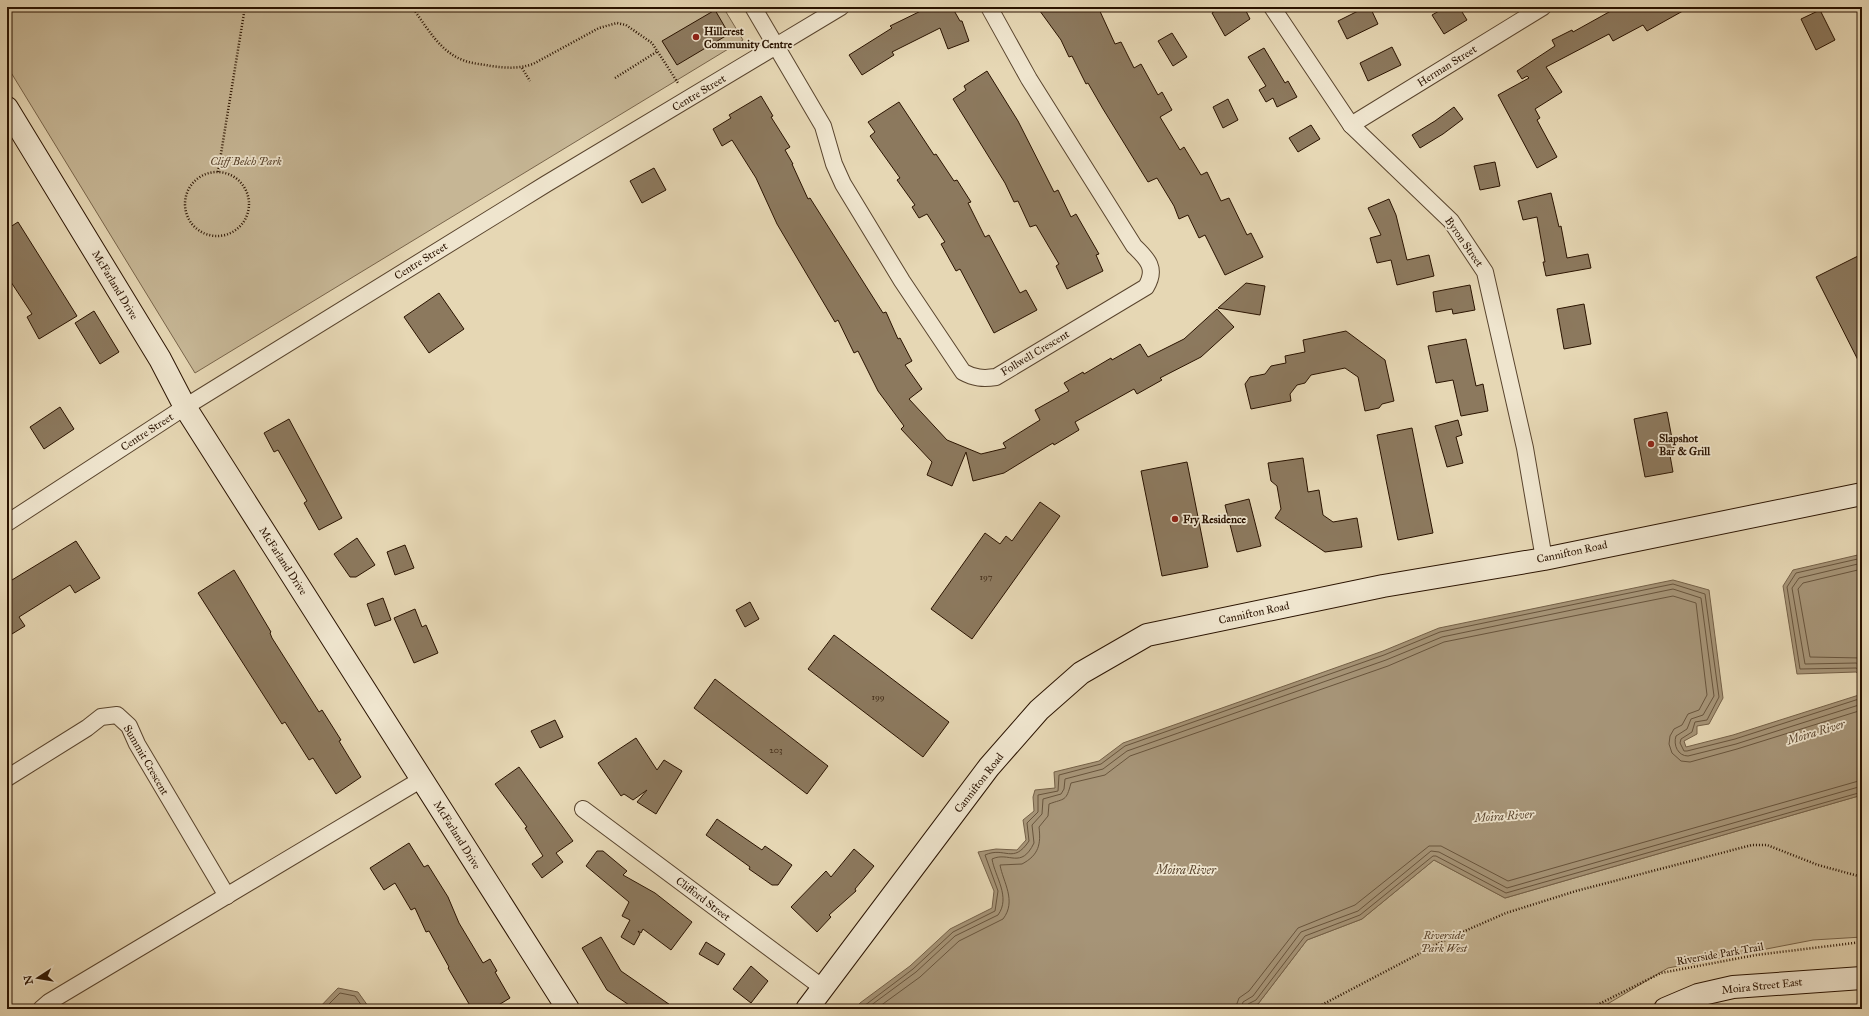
<svg xmlns="http://www.w3.org/2000/svg" width="1869" height="1016" font-family="'IM FELL Great Primer',serif">
  <style>
    .green { fill: #c6b695; stroke: #78644a }
    .water { fill: #a69477; stroke: #746047 }
    .lines { fill: none; stroke-linecap: round; stroke-linejoin: round }
    .shore { stroke: #68543c; stroke-width: 1 }
    .building { fill: #8c795e; stroke: #2a1300 }
    .street-casing { stroke: #59442d; stroke-width: 18 }
    .secondary-casing { stroke: #2a1300; stroke-width: 24 }
    .path { stroke: #2a1300; stroke-width: 2.5; stroke-dasharray: 1 2; stroke-linecap: butt }
    .street { stroke: #efe5ce; stroke-width: 16 }
    .secondary { stroke: #efe5ce; stroke-width: 22 }
    .poi-dot { fill: #8f2418; stroke: #efe5ce; stroke-width: 1.5 }
    .labels { text-anchor: middle; dominant-baseline: central; stroke-width: 3.5; stroke-linejoin: round; paint-order: stroke }
    .number-label { font-size: 9px; fill: #422c18 }
    .poi-label { font-size: 11px; font-weight: bold; fill: #2a1300; stroke: #efe5ce; text-anchor: start }
    .street-label { font-size: 11px; fill: #2a1300; stroke: #efe5ce }
    .park-label { font-size: 11px; font-style: italic; fill: #59442d; stroke: #efe5ce }
    .water-label { font-size: 12px; font-style: italic; fill: #5c4730; stroke: #efe5ce }
  </style>
  <rect width="100%" height="100%" fill="#e6d7b4"/>
  <filter id="stains"><feTurbulence type="fractalNoise" baseFrequency=".005" numOctaves="4"/><feColorMatrix values="0 0 0 0 .2 0 0 0 0 .09 0 0 0 0 .02 0 0 0 .5 -.17"/></filter>
  <radialGradient id="worn" r=".72"><stop offset=".6" stop-color="#630" stop-opacity="0"/><stop offset="1" stop-color="#630" stop-opacity=".3"/></radialGradient>
  <g class="green">
    <path d="M7 7H619L621 11 628 7H723L743 40 195 373 7 66Z"/>
    <path d="M1862 795V937L1813 940 1668 968 1599 1009H1245L1258 1004 1307 940 1362 919 1434 860 1505 898Z"/>
  </g>
  <g class="water">
    <path d="M1862 554V676L1856 672 1797 674 1783 586 1793 570Z"/>
    <path d="M1673 580 1709 590 1723 698 1709 724 1697 726V734L1684 741 1686 747 1733 735 1862 694V795L1505 898 1434 860 1362 919 1307 940 1258 1004 1245 1009H855L860 1003 910 966 950 929 992 908 994 891 978 852 996 849 1017 850 1026 840 1023 820 1034 811 1033 797 1035 790 1055 788 1054 772 1099 761 1123 743 1383 651 1439 628Z"/>
    <path d="M338 988 358 992 368 1006 367 1009H318Z"/>
  </g>
  <g class="lines">
    <g class="shore">
      <path d="M1862 558 1796 573 1787 587 1800 669 1856 668 1862 671"/>
      <path d="M1862 563 1799 578 1792 588 1805 664 1856 663 1862 665"/>
      <path d="M1862 569 1803 583 1798 589 1810 657 1862 658"/>
      <path d="M324 1009 340 993 355 996 364 1009"/>
      <path d="M860 1009 913 969 953 932 995 911 998 891 985 855C1005 846 1013 865 1029 841L1027 823 1038 812V795L1058 791 1059 775 1101 764 1125 746 1384 655 1440 632 1673 584 1705 594 1719 697 1707 720 1695 722 1692 732 1681 739 1680 743 1684 751H1687L1735 739 1862 698"/>
      <path d="M866 1009 916 972 955 936 998 915C1011 897 995 877 992 859 1009 851 1021 870 1034 843L1032 825 1042 814 1043 799 1061 794 1064 789 1065 779 1103 769 1127 751 1386 660 1442 637 1673 589 1701 598 1714 696 1703 715 1691 719 1687 729 1676 736C1673 745 1678 756 1688 756L1736 744 1862 704"/>
      <path d="M876 1009 920 977 959 941 1003 919C1017 901 1003 882 1000 865L1022 864C1039 855 1041 844 1039 827L1048 816 1049 804C1065 798 1066 802 1071 783L1105 775 1130 756 1388 666 1444 642 1673 596 1696 603 1707 695 1699 710 1688 714 1682 725 1674 729 1670 736 1669 744 1672 753 1681 761 1690 762 1737 749 1862 710"/>
      <path d="M1235 1009 1239 998 1249 991 1298 928 1355 905 1429 846H1441L1508 881 1862 780"/>
      <path d="M1241 1009 1243 1002 1253 996 1301 932 1358 911 1431 851 1439 852 1507 888 1862 786"/>
      <path d="M1246 1009 1248 1004 1256 1000 1305 936 1360 915 1433 856H1436L1506 893 1862 792"/>
    </g>
  </g>
  <g class="building">
    <path d="M929 7H952L960 21H962L969 41 948 49 940 28 892 52 894 55 862 75 849 55 892 28 890 26Z"/>
    <path d="M1037 7H1098L1115 44 1121 42 1134 68 1141 64 1158 95 1162 92 1172 110 1160 117 1180 150 1184 147 1201 175 1207 172 1221 201 1229 198 1247 235 1251 233 1263 257 1225 275 1205 235 1199 238 1188 215 1179 219 1174 206 1157 178 1148 182 1103 109 1088 83 1086 84 1072 56 1069 57 1061 40Z"/>
    <path d="M1221 7H1244L1250 19 1225 36 1212 13Z"/>
    <path d="M1366 7H1370L1378 24 1347 39 1338 21Z"/>
    <path d="M1446 7H1459L1467 20 1444 34 1432 15Z"/>
    <path d="M1618 7H1690L1647 31 1643 25 1613 41 1609 34 1546 67 1562 92 1535 109 1540 118 1537 120 1557 157 1537 168 1498 95 1529 78 1527 76 1522 79 1517 71 1555 46 1552 40 1572 30 1573 32Z"/>
    <path d="M715 10 729 34 677 65 662 41Z"/>
    <path d="M1820 10 1835 40 1816 50 1801 19Z"/>
    <path d="M1172 33 1187 57 1173 66 1158 41Z"/>
    <path d="M1392 47 1401 65 1368 81 1360 63Z"/>
    <path d="M1264 48 1285 83 1288 81 1297 97 1277 107 1273 98 1266 102 1259 90 1266 86 1248 57Z"/>
    <path d="M987 71 1018 121 1054 192 1058 190 1071 217 1076 214 1099 254 1096 255 1103 271 1067 289 1056 266 1059 264 1036 225 1030 227 1018 201 1014 202 1005 183 953 99 966 90 964 86Z"/>
    <path d="M761 96 773 116 771 117 790 147 785 150 793 164H792L808 199 810 198 883 313 886 312 898 339 900 338 912 361 905 365 922 389 909 399 947 440 981 454 1006 448 1003 443 1040 420 1035 410 1069 391 1064 383 1083 372 1084 374 1111 358 1112 360 1140 344 1148 357 1184 339 1217 309 1234 327 1201 357 1160 378 1162 380 1137 394 1134 389 1075 422 1079 430 1054 445 1053 443 1004 473 973 481 966 452 952 486 927 475 932 462 901 429 904 426 878 391 858 351 854 353 838 320 835 322 777 224 756 178 732 140 722 146 713 129 731 118 729 115Z"/>
    <path d="M1228 99 1238 120 1223 128 1213 107Z"/>
    <path d="M899 102 934 155 936 154 954 181 957 180 971 202 968 203 985 237 989 235 1020 293 1026 290 1037 310 994 333 960 269 956 271 941 244 945 242 927 214 919 218 912 207 915 205 897 180 900 178 870 136 875 132 868 122Z"/>
    <path d="M1454 107 1463 119 1443 134 1420 148 1412 135 1435 121Z"/>
    <path d="M1311 125 1320 139 1298 152 1289 138Z"/>
    <path d="M1495 162 1500 186 1480 190 1474 166Z"/>
    <path d="M654 168 666 190 642 203 630 181Z"/>
    <path d="M1551 193 1559 227 1561 226 1567 258 1588 254 1591 268 1546 276 1543 262H1545L1537 217 1523 220 1518 201Z"/>
    <path d="M1389 199 1396 215 1407 260 1429 255 1434 276 1397 285 1391 260 1377 263 1370 238 1381 235 1368 208Z"/>
    <path d="M18 222 77 316 39 339 27 317 32 314 7 276V229Z"/>
    <path d="M1862 254V368L1816 277Z"/>
    <path d="M1246 283 1265 286 1260 315 1218 308Z"/>
    <path d="M1470 285 1475 310 1453 314 1452 309 1436 312 1433 292Z"/>
    <path d="M439 293 464 329 429 353 404 317Z"/>
    <path d="M1584 304 1591 344 1564 349 1557 309Z"/>
    <path d="M94 311 119 352 100 364 75 323Z"/>
    <path d="M1346 331 1385 360 1394 401 1382 404 1379 408 1365 411 1358 377 1345 368 1311 375 1305 383 1297 385 1290 394 1291 401 1251 409 1245 384 1250 377 1265 374 1271 366 1286 363 1285 356 1305 352 1303 340Z"/>
    <path d="M1466 339 1476 386 1483 384 1488 411 1461 416 1453 380 1436 383 1428 346Z"/>
    <path d="M60 407 74 429 44 449 30 427Z"/>
    <path d="M1667 412 1674 449 1669 450 1673 472 1645 477 1634 419Z"/>
    <path d="M289 419 342 518 319 530 304 503 307 501 278 450 274 452 264 433Z"/>
    <path d="M1458 420 1462 435 1456 437 1463 463 1447 467 1435 426Z"/>
    <path d="M1412 428 1433 533 1398 540 1377 435Z"/>
    <path d="M1303 458 1308 492 1319 490 1323 515 1333 522 1357 518 1362 547 1325 552 1275 518 1281 509 1277 486 1271 481 1268 463Z"/>
    <path d="M1187 462 1208 567 1162 576 1141 471Z"/>
    <path d="M1249 499 1261 546 1237 552 1225 505Z"/>
    <path d="M1040 502 1060 516 972 639 931 609 985 533 1000 544 1006 536 1012 541Z"/>
    <path d="M357 538 375 565 356 577H350L334 554Z"/>
    <path d="M76 541 100 578 75 593 70 585 19 617 25 626 7 637V583Z"/>
    <path d="M405 545 414 568 395 575 387 552Z"/>
    <path d="M234 570 271 632 270 633 272 638 319 712 322 710 341 740 339 741 361 777 336 794 313 758 309 760 285 722 282 724 198 593Z"/>
    <path d="M383 598 391 620 375 626 367 604Z"/>
    <path d="M750 602 759 619 745 627 736 610Z"/>
    <path d="M415 609 422 627 426 625 438 653 414 663 394 618Z"/>
    <path d="M834 635 949 722 923 757 808 669Z"/>
    <path d="M715 679 828 766 807 794 694 708Z"/>
    <path d="M555 720 563 737 540 748 531 731Z"/>
    <path d="M636 738 657 770 664 760 682 771 656 814 637 802 647 790 633 800 624 794 621 796 598 763Z"/>
    <path d="M519 767 573 841 556 853 563 862 542 878 532 864 543 856 525 828 527 827 495 784Z"/>
    <path d="M717 819 762 850 765 846 792 865 778 885H772L749 869 750 867 706 835Z"/>
    <path d="M409 843 424 867 428 865 448 897 459 923 483 963 490 959 497 971 495 972 510 998 492 1009H472L448 968 449 967 429 931 426 932 415 908 411 910 395 883 384 890 370 868Z"/>
    <path d="M854 849 874 866 855 889 856 891 829 915 831 917 817 932 791 907 826 871 831 877Z"/>
    <path d="M597 851H603L627 871 623 875 655 893 692 922 671 950 643 929 641 933 638 931 640 934 634 945 621 937 630 920 622 916 629 902 586 866Z"/>
    <path d="M601 937 621 971 676 1009H635L607 990 582 948Z"/>
    <path d="M706 942 725 954 718 965 699 954Z"/>
    <path d="M751 966 768 981 751 1003 733 989Z"/>
  </g>
  <g class="lines">
    <defs>
      <g id="street">
        <path d="M753 7 823 126 834 164 843 184 902 281 963 372C974 378 983 379 996 377L1146 287C1157 269 1148 259 1134 246L1029 79 989 7"/>
        <path d="M1272 7 1351 125 1451 221 1485 272 1525 448 1544 559"/>
        <path d="M1351 125 1543 7"/>
        <path d="M7 523 185 407 546 184 841 7"/>
        <path d="M7 778 87 728 101 717 117 715 129 726 137 744 227 896"/>
        <path d="M583 809 823 988"/>
        <path d="M41 1009 49 1002 422 779"/>
      </g>
      <g id="secondary">
        <path d="M7 108 160 359 185 407 568 1009"/>
        <path d="M807 1009 989 767 1039 710 1081 673 1147 635 1383 586 1544 559 1862 494"/>
        <path d="M1665 1009 1698 995 1733 987 1862 978"/>
      </g>
    </defs>
    <use href="#street" class="street-casing"/>
    <use href="#secondary" class="secondary-casing"/>
    <g class="path">
      <path d="M412 7C426 26 440 52 463 60 472 64 482 64 491 66 506 68 518 69 533 64L599 28 617 23 626 25 652 43 678 83"/>
      <path d="M522 68 530 81"/>
      <path d="M615 78 658 51"/>
      <path d="M218 172 245 7"/>
      <circle cx="217" cy="204" r="32"/>
      <path d="M1314 1009 1451 937 1506 913 1576 891 1752 845H1767L1818 865 1862 877"/>
      <path d="M1589 1009 1661 973 1756 955 1862 942"/>
    </g>
    <use href="#street" class="street"/>
    <use href="#secondary" class="secondary"/>
  </g>
  <g class="poi-dot">
    <circle cx="696" cy="37" r="4"/>
    <circle cx="1651" cy="444" r="4"/>
    <circle cx="1175" cy="519" r="4"/>
  </g>
  <g class="labels">
    <g class="number-label">
      <text x="986" y="576">197</text>
      <text x="878" y="696">199</text>
      <text x="776" y="749">203</text>
    </g>
    <g class="poi-label">
      <text x="704" y="31">Hillcrest<tspan x="704" dy="13">Community Centre</tspan></text>
      <text x="1659" y="438">Slapshot<tspan x="1659" dy="13">Bar &amp; Grill</tspan></text>
      <text x="1183" y="519">Fry Residence</text>
    </g>
    <g class="street-label">
      <text transform="translate(1447 66) rotate(-32)">Herman Street</text>
      <text transform="translate(699 93) rotate(-31)">Centre Street</text>
      <text transform="translate(1464 242) rotate(55)">Byron Street</text>
      <text transform="translate(421 261) rotate(-32)">Centre Street</text>
      <text transform="translate(115 285) rotate(59)">McFarland Drive</text>
      <text transform="translate(1035 353) rotate(-31)">Follwell Crescent</text>
      <text transform="translate(147 432) rotate(-33)">Centre Street</text>
      <text transform="translate(1572 552) rotate(-12)">Cannifton Road</text>
      <text transform="translate(283 561) rotate(57)">McFarland Drive</text>
      <text transform="translate(1254 613) rotate(-12)">Cannifton Road</text>
      <text transform="translate(146 760) rotate(60)">Summit Crescent</text>
      <text transform="translate(979 783) rotate(-52)">Cannifton Road</text>
      <text transform="translate(457 835) rotate(58)">McFarland Drive</text>
      <text transform="translate(703 899) rotate(37)">Clifford Street</text>
      <text transform="translate(1720 954) rotate(-10)">Riverside Park Trail</text>
      <text transform="translate(1762 986) rotate(-6)">Moira Street East</text>
    </g>
    <g class="park-label">
      <text x="246" y="161">Cliff Belch Park</text>
      <text x="1444" y="935">Riverside<tspan x="1444" dy="13">Park West</tspan></text>
    </g>
    <g class="water-label">
      <text transform="translate(1816 732) rotate(-17)">Moira River</text>
      <text transform="translate(1504 816) rotate(-4)">Moira River</text>
      <text x="1186" y="870">Moira River</text>
    </g>
  </g>
  <rect width="1869" height="1016" fill="none" stroke="#e6d7b4" stroke-width="24"/>
  <rect x="8" y="8" width="1853" height="1000" fill="none" stroke="#2a1300" stroke-width="2"/>
  <rect x="12" y="12" width="1845" height="992" fill="none" stroke="#2a1300"/>
  <g transform="translate(38 978) rotate(258)" stroke="#efe5ce" stroke-width="3" paint-order="stroke">
  <path d="M0-3L7 15L0 10L-7 15Z" fill="#2a1300"/>
  <text y="-6" font-size="11" font-weight="bold" text-anchor="middle" fill="#2a1300">N</text>
  </g>
  <rect width="100%" height="100%" filter="url(#stains)"/>
  <rect width="100%" height="100%" fill="url(#worn)"/>
</svg>
